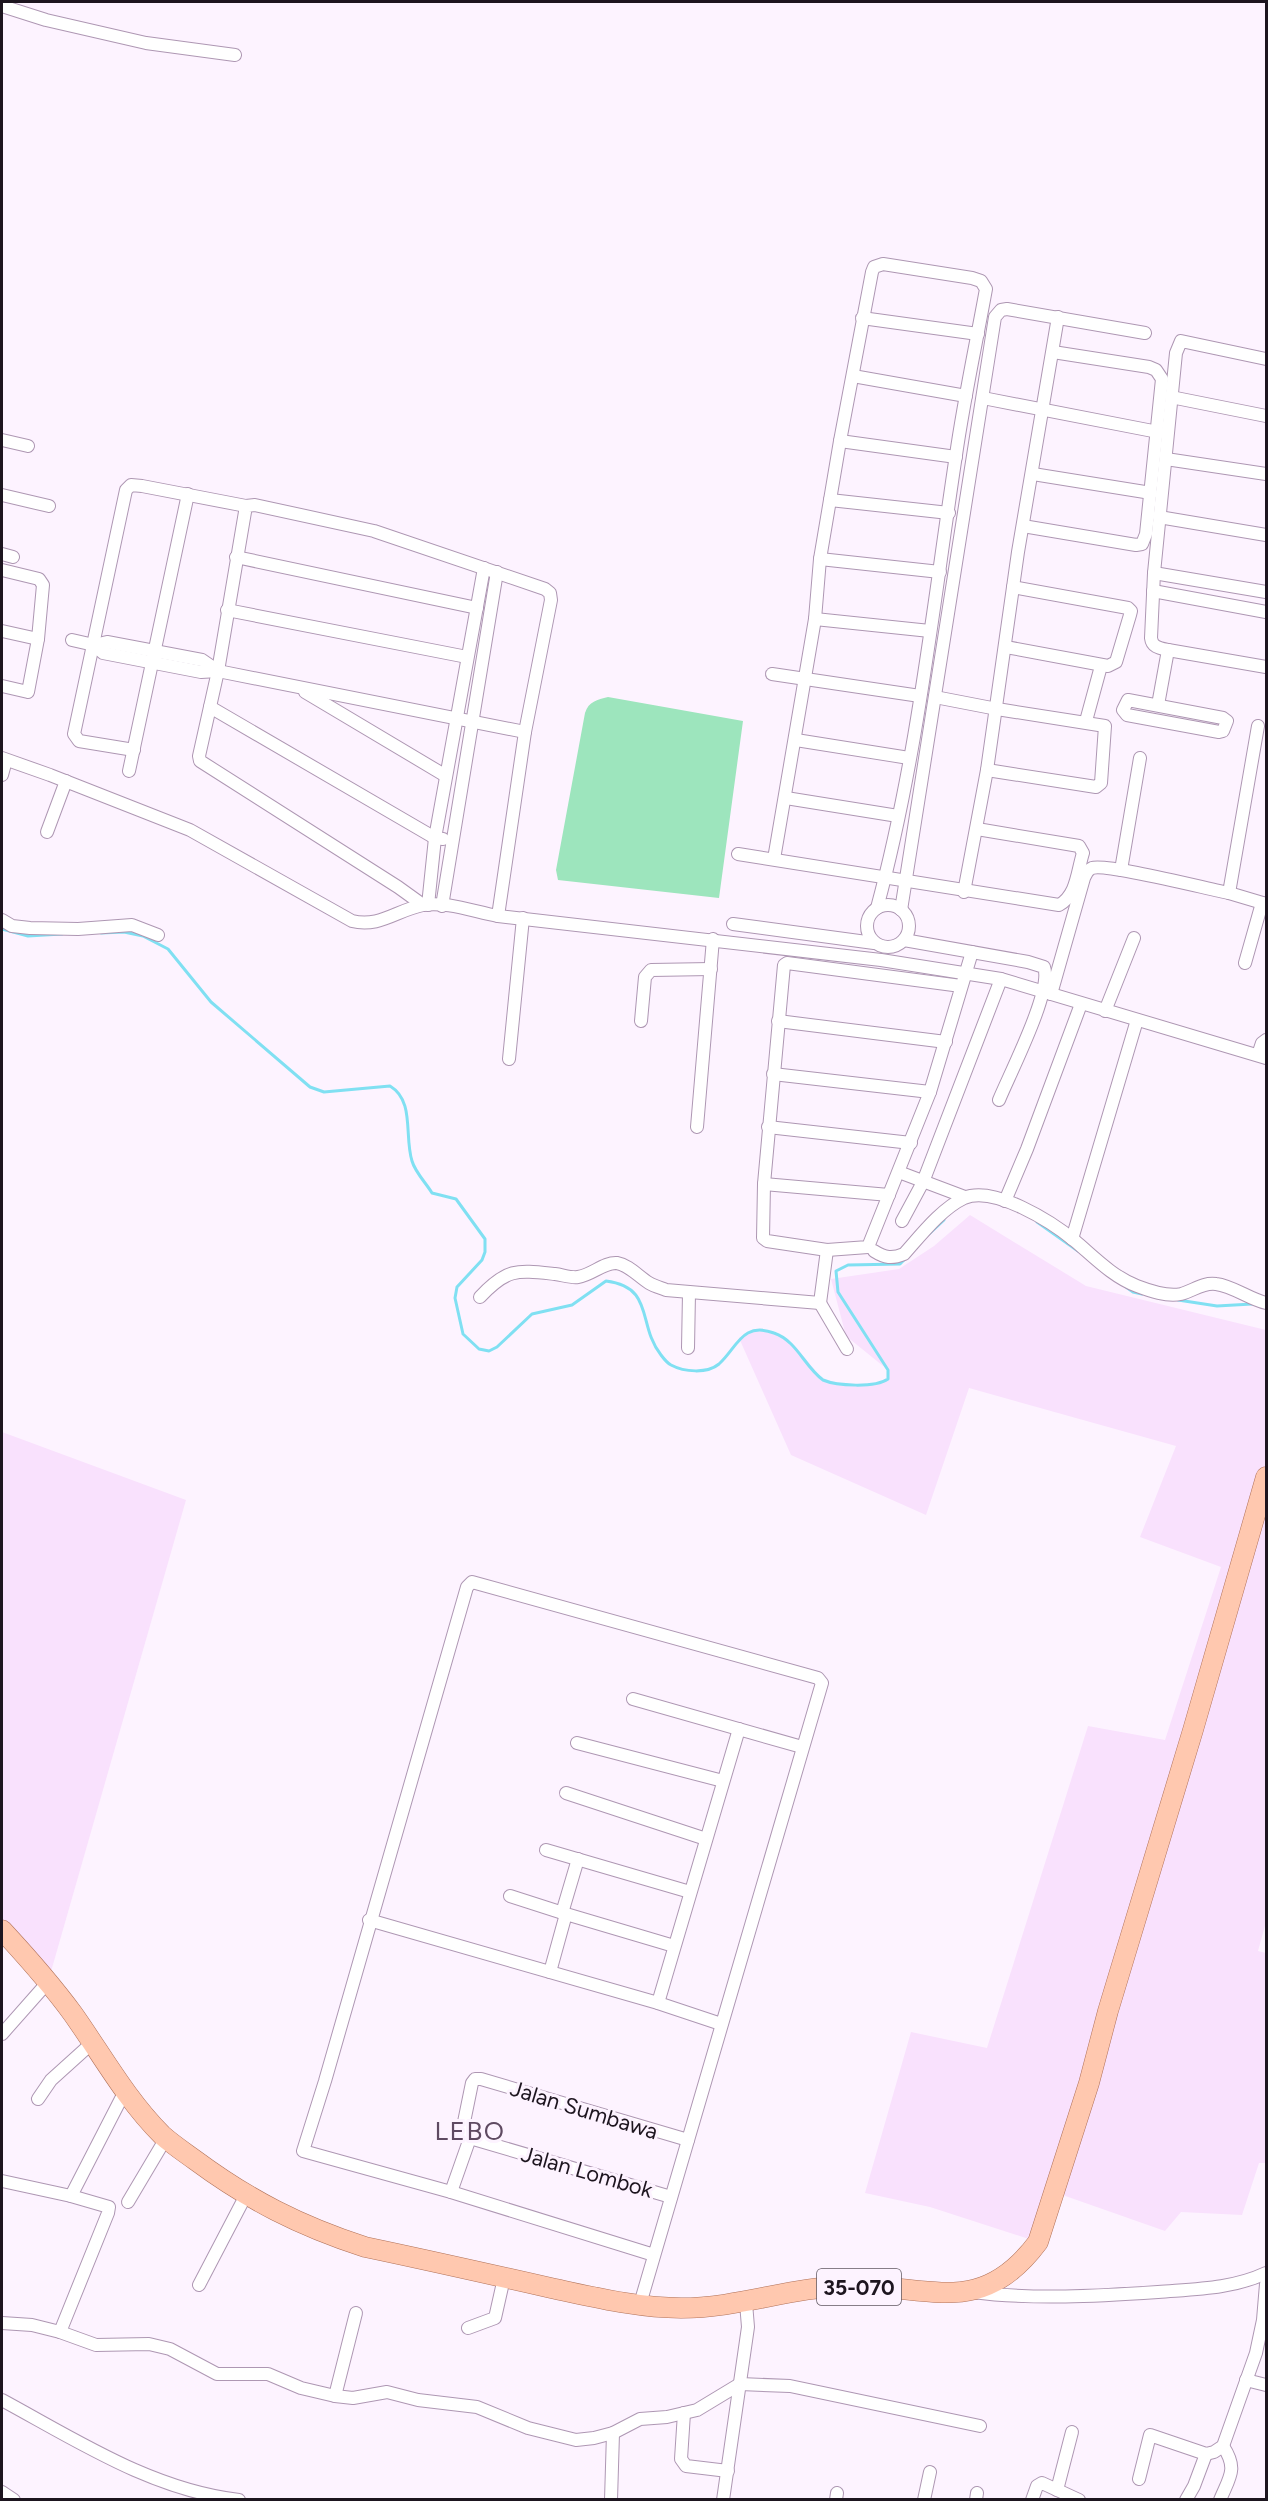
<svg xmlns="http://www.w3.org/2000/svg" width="1268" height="2501" font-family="Figtree,sans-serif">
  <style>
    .built { fill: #f9e1fd }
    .green { fill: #9de5bd }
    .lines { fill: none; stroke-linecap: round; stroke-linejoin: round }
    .stream { stroke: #80e0f2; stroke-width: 3 }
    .street-casing { stroke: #ae97b3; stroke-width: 14 }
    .primary-casing { stroke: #b0725a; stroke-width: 21 }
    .street { stroke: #fff; stroke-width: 12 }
    .primary { stroke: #ffc8af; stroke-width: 20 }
    .labels { text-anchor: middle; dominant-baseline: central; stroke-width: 6; stroke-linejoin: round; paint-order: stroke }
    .shield { fill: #fdf3ff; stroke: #605862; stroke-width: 1.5 }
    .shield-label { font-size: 21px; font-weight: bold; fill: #1d151f }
    .street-label { font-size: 22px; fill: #1d151f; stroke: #fdf3ff }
    .quarter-label { font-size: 26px; letter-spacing: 1.5px; fill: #5f4a62; stroke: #fdf3ff }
  </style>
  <rect width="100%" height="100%" fill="#fdf3ff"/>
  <g class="built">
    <path d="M970 1215 1086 1286 1266 1330V1922L1258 1951 1266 1953V2163H1259L1242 2215 1181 2212 1165 2231 1054 2192 1038 2242 930 2207 865 2193 911 2032 987 2048 1088 1726 1165 1740 1221 1567 1140 1537 1176 1446 969 1388 926 1515 791 1455 739 1338 747 1333 759 1330 774 1333 795 1346 823 1380 853 1385 882 1383 888 1379V1370L846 1336 831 1279 899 1269 934 1246Z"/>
    <path d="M2 1432 186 1500 48 1982 2 1929Z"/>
  </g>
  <path class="green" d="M608 697 743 721 719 898 558 880 556 870 585 713C589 701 597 700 608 697Z"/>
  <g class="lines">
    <g class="stream">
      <path d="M2 929 28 936 62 934"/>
      <path d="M101 933 124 932 143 936 168 949 211 1002 310 1087 324 1092 390 1086C415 1101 404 1136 412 1161 415 1172 426 1183 432 1193L456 1199 485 1239V1252L482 1260 457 1287 455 1298 463 1334 479 1349 489 1351 497 1347 532 1314 572 1305 606 1281C655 1287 637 1325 661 1355 664 1359 667 1363 671 1365 684 1372 707 1374 719 1364 737 1348 742 1321 774 1333 797 1341 804 1366 823 1380 837 1386 875 1388 888 1379V1370L838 1292 836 1271 848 1265 900 1264 906 1258"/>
      <path d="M1037 1222 1078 1251"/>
      <path d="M929 1234 944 1220"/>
      <path d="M1126 1287 1133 1292 1142 1294"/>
      <path d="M1178 1300 1217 1306 1252 1304"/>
    </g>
    <defs>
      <g id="street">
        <path d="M2 6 46 20 146 43 235 55"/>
        <path d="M862 318 978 334"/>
        <path d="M1266 359 1181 341 1176 353 1154 573 1151 638C1152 647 1159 648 1168 650L1266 667"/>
        <path d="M853 376 966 396"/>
        <path d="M1171 397 1266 416"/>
        <path d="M983 398 1158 432"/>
        <path d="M2 440 28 446"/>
        <path d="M840 441 956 457"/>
        <path d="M1166 459 1266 474"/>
        <path d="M1033 474 1151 493"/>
        <path d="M2 495 49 506"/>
        <path d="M830 500 949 513"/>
        <path d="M1159 517 1266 535"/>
        <path d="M1023 526 1136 545 1142 544 1146 534 1162 379 1156 370 1149 367 1053 352"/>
        <path d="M2 554 13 557"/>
        <path d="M236 557 477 608"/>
        <path d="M820 559 940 572"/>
        <path d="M2 570 39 579 43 585 38 639 28 692 2 686"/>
        <path d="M1154 573 1266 592"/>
        <path d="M1153 591 1266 612"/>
        <path d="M227 610 467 657"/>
        <path d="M815 619 930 631"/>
        <path d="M2 631 38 639"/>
        <path d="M72 640 94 645 103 653 201 672 218 671 525 732"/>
        <path d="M94 645 107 642 202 660 218 671"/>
        <path d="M1006 647 1108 666 1116 662 1130 615 1131 611 1128 608 1013 587"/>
        <path d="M772 674 920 696"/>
        <path d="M305 692 446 776"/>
        <path d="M935 697 997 709 1105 726 1101 783 1096 787 987 770"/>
        <path d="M1128 700 1223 718 1227 721 1223 731 1219 732 1127 715 1123 710Z"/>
        <path d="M1158 705 1168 650"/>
        <path d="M210 707 435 838 443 839"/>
        <path d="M1086 721 1101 666"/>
        <path d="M796 740 909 758"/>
        <path d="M134 750 79 741 74 734 126 490 131 485 142 486 246 506"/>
        <path d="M2 758 50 775 190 830 352 921C379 928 397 910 423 905 446 901 475 912 498 916L881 960 1001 979 1266 1058"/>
        <path d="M129 771 188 494"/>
        <path d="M2 775 6 760"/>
        <path d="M786 798 898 816"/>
        <path d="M47 832 66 781"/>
        <path d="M738 854 1059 905C1077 895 1077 872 1083 853L1079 846 977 829"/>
        <path d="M774 859 815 619 820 559 840 441 872 272 874 267 883 264 972 278 981 281 986 289C976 344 964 399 956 455 933 606 917 760 877 908"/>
        <path d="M1121 870 1140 758"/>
        <path d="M964 892 987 770 1018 552 1058 317"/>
        <path d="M1229 893 1266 904"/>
        <circle cx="888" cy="926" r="21"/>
        <path d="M423 905 398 887 200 761 199 756 218 671 246 506 255 505 374 531 545 589 550 593 551 600 525 732 498 916"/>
        <path d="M428 905 435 838 484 568"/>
        <path d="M442 906 497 572"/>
        <path d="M901 910 995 317 1001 310 1007 309 1145 333"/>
        <path d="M2 920 12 926 30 928 78 929 132 925 158 935"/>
        <path d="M733 924 874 943"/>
        <path d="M904 940 1028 962 1044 967C1053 990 1010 1073 999 1100"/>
        <path d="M1245 963 1262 903"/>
        <path d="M961 986 787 963 784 965 764 1184 763 1238 767 1241 827 1250 868 1247 930 1092 972 952"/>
        <path d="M1051 994 1084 878C1086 874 1087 870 1092 868 1106 863 1208 889 1229 893L1258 726"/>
        <path d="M1105 1011 1134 938"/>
        <path d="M641 1021 645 977 651 970 711 969"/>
        <path d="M778 1021 946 1042"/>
        <path d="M1258 1055 1262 1043 1266 1040"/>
        <path d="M509 1059 523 918"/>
        <path d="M773 1074 930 1092"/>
        <path d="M697 1127 713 939"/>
        <path d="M768 1127 911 1143"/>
        <path d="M904 1174 965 1197"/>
        <path d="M764 1184 889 1195"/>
        <path d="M1005 1201 1027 1149 1081 1004"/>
        <path d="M902 1221 923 1182 1001 979"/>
        <path d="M1072 1239 1137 1020"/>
        <path d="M874 1251C885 1258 892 1259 904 1254 921 1235 941 1209 964 1198 994 1185 1052 1222 1075 1241 1094 1257 1113 1277 1137 1286 1150 1291 1167 1297 1181 1294 1193 1291 1203 1282 1216 1284 1233 1286 1249 1299 1266 1303"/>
        <path d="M480 1297C507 1268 517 1270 555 1274 563 1275 571 1278 578 1277 592 1275 604 1262 617 1263 629 1265 639 1277 649 1283 654 1286 661 1288 666 1290L820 1303 827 1250"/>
        <path d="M820 1303 847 1349"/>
        <path d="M688 1348 689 1293"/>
        <path d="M633 1699 802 1747"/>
        <path d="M577 1743 723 1781"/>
        <path d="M566 1793 706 1839"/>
        <path d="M546 1850 690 1892"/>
        <path d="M510 1896 566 1914"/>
        <path d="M562 1913 578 1859"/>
        <path d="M369 1920 658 2003 721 2024"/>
        <path d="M550 1972 566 1914 674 1946"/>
        <path d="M658 2003 739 1729"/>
        <path d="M2 2034 48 1982"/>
        <path d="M38 2099 51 2080 92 2043"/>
        <path d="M470 2138 464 2133 463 2127 472 2083 475 2079H481L688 2140"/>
        <path d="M470 2138 671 2197"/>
        <path d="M2 2181 71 2196 109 2207 108 2213 60 2332"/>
        <path d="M451 2192 470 2138"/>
        <path d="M71 2196 125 2091"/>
        <path d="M128 2202 166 2138"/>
        <path d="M199 2285 246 2195"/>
        <path d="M973 2292C1034 2300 1097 2296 1158 2292 1195 2289 1232 2289 1266 2273"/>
        <path d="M640 2304 822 1683 818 1678 472 1582 467 1587 325 2081 303 2151 451 2192 654 2255"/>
        <path d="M2 2323 32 2325 60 2332 96 2345 149 2344 170 2349 217 2374H268L301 2388 335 2396 353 2398 387 2392 418 2400 477 2407 528 2428 576 2440 594 2438 613 2433 640 2419 667 2417 697 2410 740 2384 790 2386 980 2426"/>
        <path d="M468 2328 495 2318 504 2278"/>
        <path d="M1246 2380 1266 2385"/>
        <path d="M335 2396 356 2313"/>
        <path d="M2 2400C76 2440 152 2490 239 2500"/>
        <path d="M684 2413 681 2459 686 2466 728 2471"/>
        <path d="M1139 2479 1150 2435 1206 2454 1214 2452 1223 2446 1256 2353 1263 2320 1266 2284"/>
        <path d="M1057 2490 1072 2432"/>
        <path d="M2 2492 14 2500"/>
        <path d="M611 2500 613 2433"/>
        <path d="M723 2500 748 2327 746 2303"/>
        <path d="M836 2500 837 2493"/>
        <path d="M924 2500 930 2472"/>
        <path d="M976 2500 977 2493"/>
        <path d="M1032 2500 1037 2486 1042 2483 1079 2500"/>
        <path d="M1186 2500 1194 2486 1206 2454"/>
        <path d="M1220 2500C1230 2476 1238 2469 1223 2446"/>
      </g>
      <path id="primary" d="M2 1930C27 1957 51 1984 73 2014 102 2055 126 2099 162 2135 172 2144 184 2152 195 2160 249 2200 300 2226 365 2247 427 2260 489 2274 551 2288 594 2297 638 2308 681 2308 739 2308 791 2287 848 2286 928 2284 980 2320 1038 2242L1089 2083 1108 2011 1193 1730 1266 1477"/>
    </defs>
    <use href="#street" class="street-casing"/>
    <use href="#primary" class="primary-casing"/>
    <use href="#street" class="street"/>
    <use href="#primary" class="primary"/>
  </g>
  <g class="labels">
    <rect class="shield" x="817" y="2269" width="84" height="36" rx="4.5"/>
    <g class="shield-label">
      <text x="859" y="2287">35-070</text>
    </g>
    <g class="street-label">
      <text transform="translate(584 2110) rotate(17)">Jalan Sumbawa</text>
      <text transform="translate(587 2172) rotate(16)">Jalan Lombok</text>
    </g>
    <g class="quarter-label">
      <text x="470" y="2131">LEBO</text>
    </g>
  </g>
  <rect width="1268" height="2501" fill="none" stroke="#1d151f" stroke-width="6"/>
</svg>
